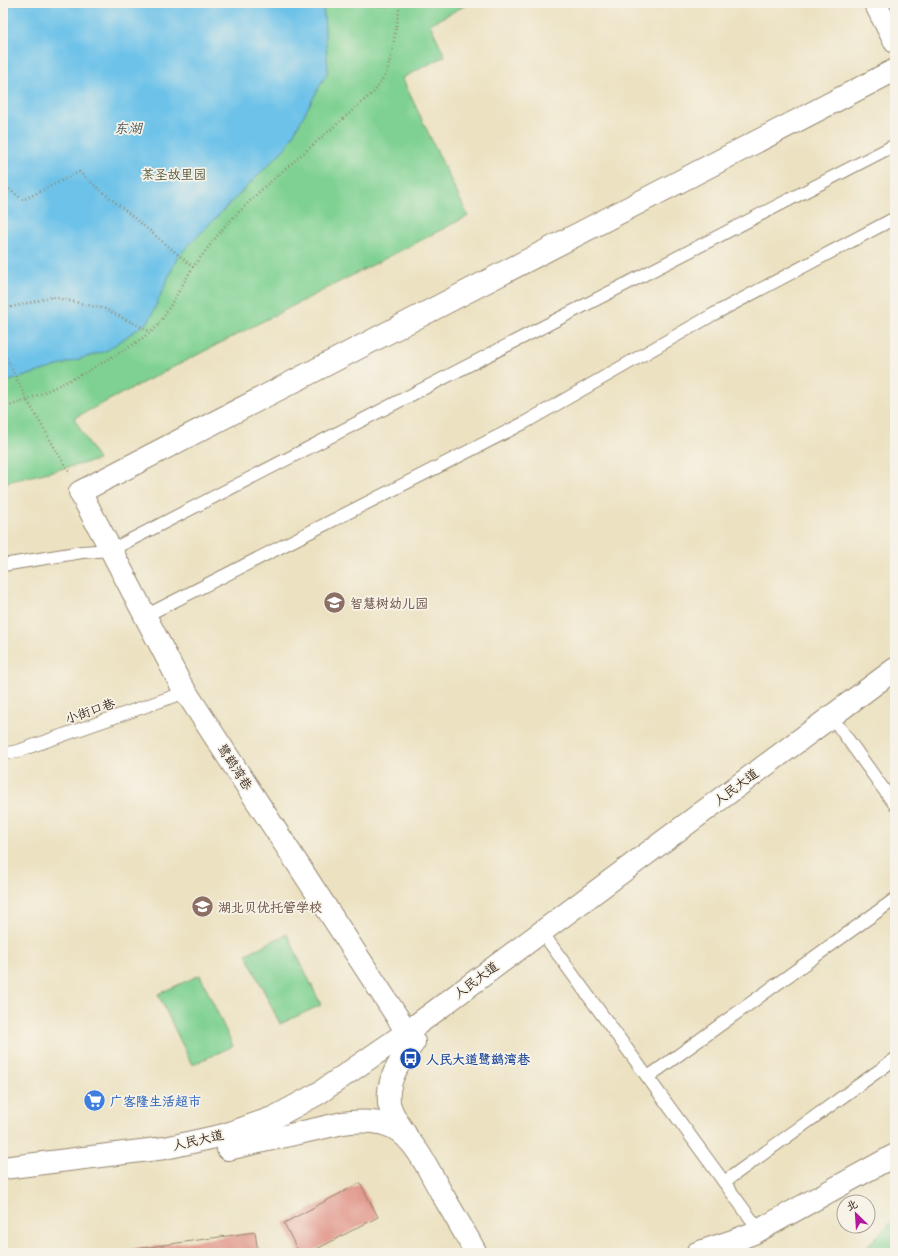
<svg xmlns="http://www.w3.org/2000/svg" width="898" height="1256" font-family="'Comic Neue','LXGW WenKai TC',sans-serif">
  <style>
    .green { fill: #7fd193; stroke: #5d7e58 }
    .water { fill: #6dc2e9; stroke: #547684 }
    .building { fill: #e09286 }
    .lines { fill: none; stroke-linecap: round; stroke-linejoin: round }
    .lane-casing { stroke: #948670; stroke-width: 14 }
    .street-casing { stroke: #948670; stroke-width: 24 }
    .secondary-casing { stroke: #948670; stroke-width: 24 }
    .path { stroke: #948670; stroke-width: 2.5; stroke-dasharray: 1 3; stroke-linecap: butt }
    .lane { stroke: #fff; stroke-width: 12 }
    .street { stroke: #fff; stroke-width: 22 }
    .secondary { stroke: #fff; stroke-width: 22 }
    .labels { text-anchor: middle; dominant-baseline: central; stroke-width: 3.5; stroke-linejoin: round; paint-order: stroke }
    .park-label { font-size: 13px; fill: #4c543b; stroke: #f7f3e8 }
    .education-label { font-size: 13px; font-weight: bold; fill: #785e54; stroke: #f7f3e8; text-anchor: start }
    .street-label { font-size: 13px; fill: #3b2a1e; stroke: #f7f3e8 }
    .transit-label { font-size: 13px; font-weight: bold; fill: #164399; stroke: #f7f3e8; text-anchor: start }
    .shop-label { font-size: 13px; font-weight: bold; fill: #366cbe; stroke: #f7f3e8; text-anchor: start }
    .water-label { font-size: 14px; font-style: italic; fill: #4a585b; stroke: #f7f3e8 }
  </style>
  <rect width="100%" height="100%" fill="#f7f3e8"/>
  <filter id="ink" filterUnits="userSpaceOnUse"><feTurbulence type="fractalNoise" baseFrequency=".025" numOctaves="2"/><feDisplacementMap in="SourceGraphic" scale="8" xChannelSelector="R" yChannelSelector="G"/><feConvolveMatrix kernelMatrix="1 2 1 2 8 2 1 2 1" color-interpolation-filters="sRGB"/></filter>
  <filter id="wash" filterUnits="userSpaceOnUse"><feTurbulence type="fractalNoise" baseFrequency=".012" numOctaves="4" result="noise"/><feDisplacementMap in="SourceGraphic" scale="16" xChannelSelector="R" yChannelSelector="G"/><feGaussianBlur stdDeviation="0.9" result="paint"/><feColorMatrix in="noise" values="0 0 0 0 0 0 0 0 0 0 0 0 0 0 0 0 0 1.4 0 .05"/><feComposite in="paint" operator="in"/></filter>
  <g filter="url(#wash)">
    <rect width="100%" height="100%" fill="#ece2c2"/>
    <g class="green">
      <path d="M3 3H470L430 24 445 56 402 78 468 216 74 418 98 460 3 483Z"/>
      <path d="M287 934 321 1005 280 1024 246 954Z"/>
      <path d="M200 975 233 1046 192 1065 158 994Z"/>
      <path d="M895 1218V1253H860Z"/>
    </g>
    <path class="water" d="M3 3H323L328 71 287 146 178 256 149 321 106 351 3 383Z"/>
    <g id="blocks">
      <g class="building">
        <path d="M360 1183 378 1217 309 1253H299L284 1223Z"/>
        <path d="M255 1232 258 1253H114V1252Z"/>
      </g>
    </g>
  </g>
  <g filter="url(#ink)">
    <use href="#blocks" fill-opacity="0" stroke="#948670" stroke-width="1"/>
    <g class="lines">
      <defs>
        <g id="lane">
          <path d="M3 565 82 552 111 550 895 145"/>
          <path d="M145 616 524 423 714 314 895 218"/>
          <path d="M839 727 895 805"/>
          <path d="M3 754 18 751 186 692"/>
          <path d="M549 942 759 1230"/>
          <path d="M648 1077 895 899"/>
          <path d="M724 1182 895 1059"/>
        </g>
        <g id="street">
          <path d="M875 3 895 42"/>
          <path d="M407 1032 180 683 111 550 80 492 895 70"/>
          <path d="M406 1135C400 1126 391 1114 389 1103 386 1079 401 1060 414 1042"/>
          <path d="M228 1149 343 1123C360 1121 378 1120 394 1128 416 1140 430 1173 442 1194 454 1214 465 1233 476 1253"/>
          <path d="M697 1253 733 1241 756 1232 895 1155"/>
        </g>
        <path id="secondary" d="M3 1168 165 1148 224 1135 275 1117 319 1093 407 1032 895 669"/>
      </defs>
      <use href="#lane" class="lane-casing"/>
      <use href="#street" class="street-casing"/>
      <use href="#secondary" class="secondary-casing"/>
      <g class="path">
        <path d="M3 184 23 200 79 172 193 267"/>
        <path d="M3 309 53 297 105 309 151 332"/>
        <path d="M3 351 27 400 70 474"/>
        <path d="M3 408 27 400 83 374 131 346 151 332 160 323 193 267 224 227 262 189 374 92 386 74 392 53 400 3"/>
        <path d="M885 1253 895 1243"/>
      </g>
      <use href="#lane" class="lane"/>
      <use href="#street" class="street"/>
      <use href="#secondary" class="secondary"/>
    </g>
  </g>
  <defs>
    <symbol id="school-disc" viewBox="-11 -11 22 22"><circle r="9.5" fill="#8d6e63" stroke="#f7f3e8"/><path d="M0-5L7-2L0 1L-7-2ZM-4 1L0 2.5L4 1V4Q0 6-4 4Z" fill="#fff"/></symbol>
    <symbol id="bus-disc" viewBox="-11 -11 22 22"><circle r="9.5" fill="#1a4fb4" stroke="#f7f3e8"/><path d="M-5-6H5V4H4V6H2V4H-2V6H-4V4H-5ZM-3.5-4V0h7V-4ZM-3.5 1.2v1.5H-2V1.2ZM2 1.2v1.5H3.5V1.2Z" fill="#fff"/></symbol>
    <symbol id="supermarket-disc" viewBox="-11 -11 22 22"><circle r="9.5" fill="#3f7fe0" stroke="#f7f3e8"/><path d="M-6-5.5h2.5l.6 2H6L4.5 2H-2.5L-4.4-4H-6ZM-1.5 3.2a1.3 1.3 0 1 0 .1 0ZM3 3.2a1.3 1.3 0 1 0 .1 0Z" fill="#fff"/></symbol>
  </defs>
  <g fill-rule="evenodd">
    <use href="#school-disc" x="322" y="590" width="25" height="25"/>
    <use href="#school-disc" x="190" y="894" width="25" height="25"/>
    <use href="#bus-disc" x="398" y="1046" width="25" height="25"/>
    <use href="#supermarket-disc" x="82" y="1088" width="25" height="25"/>
  </g>
  <g class="labels">
    <g class="park-label">
      <text x="174" y="174">茶圣故里园</text>
    </g>
    <g class="education-label">
      <text x="350" y="603">智慧树幼儿园</text>
      <text x="218" y="907">湖北贝优托管学校</text>
    </g>
    <g class="street-label">
      <text transform="translate(90 711) rotate(-19)">小街口巷</text>
      <text transform="translate(235 767) rotate(57)">鹭鹚湾巷</text>
      <text transform="translate(736 787) rotate(-37)">人民大道</text>
      <text transform="translate(476 980) rotate(-37)">人民大道</text>
      <text transform="translate(198 1140) rotate(-13)">人民大道</text>
    </g>
    <g class="transit-label">
      <text x="426" y="1059">人民大道鹭鹚湾巷</text>
    </g>
    <g class="shop-label">
      <text x="110" y="1101">广客隆生活超市</text>
    </g>
    <g class="water-label">
      <text x="128" y="128">东湖</text>
    </g>
  </g>
  <rect width="898" height="1256" fill="none" stroke="#f7f3e8" stroke-width="16"/>
  <g transform="translate(856 1214) rotate(335)"><circle r="19" fill="#f7f3e8" stroke="#aca397"/>
  <path d="M0-3L7 15L0 10L-7 15Z" fill="#b5179e"/>
  <text y="-6" font-size="11" font-weight="bold" text-anchor="middle" fill="#3b2a1e">北</text>
  </g>
</svg>
